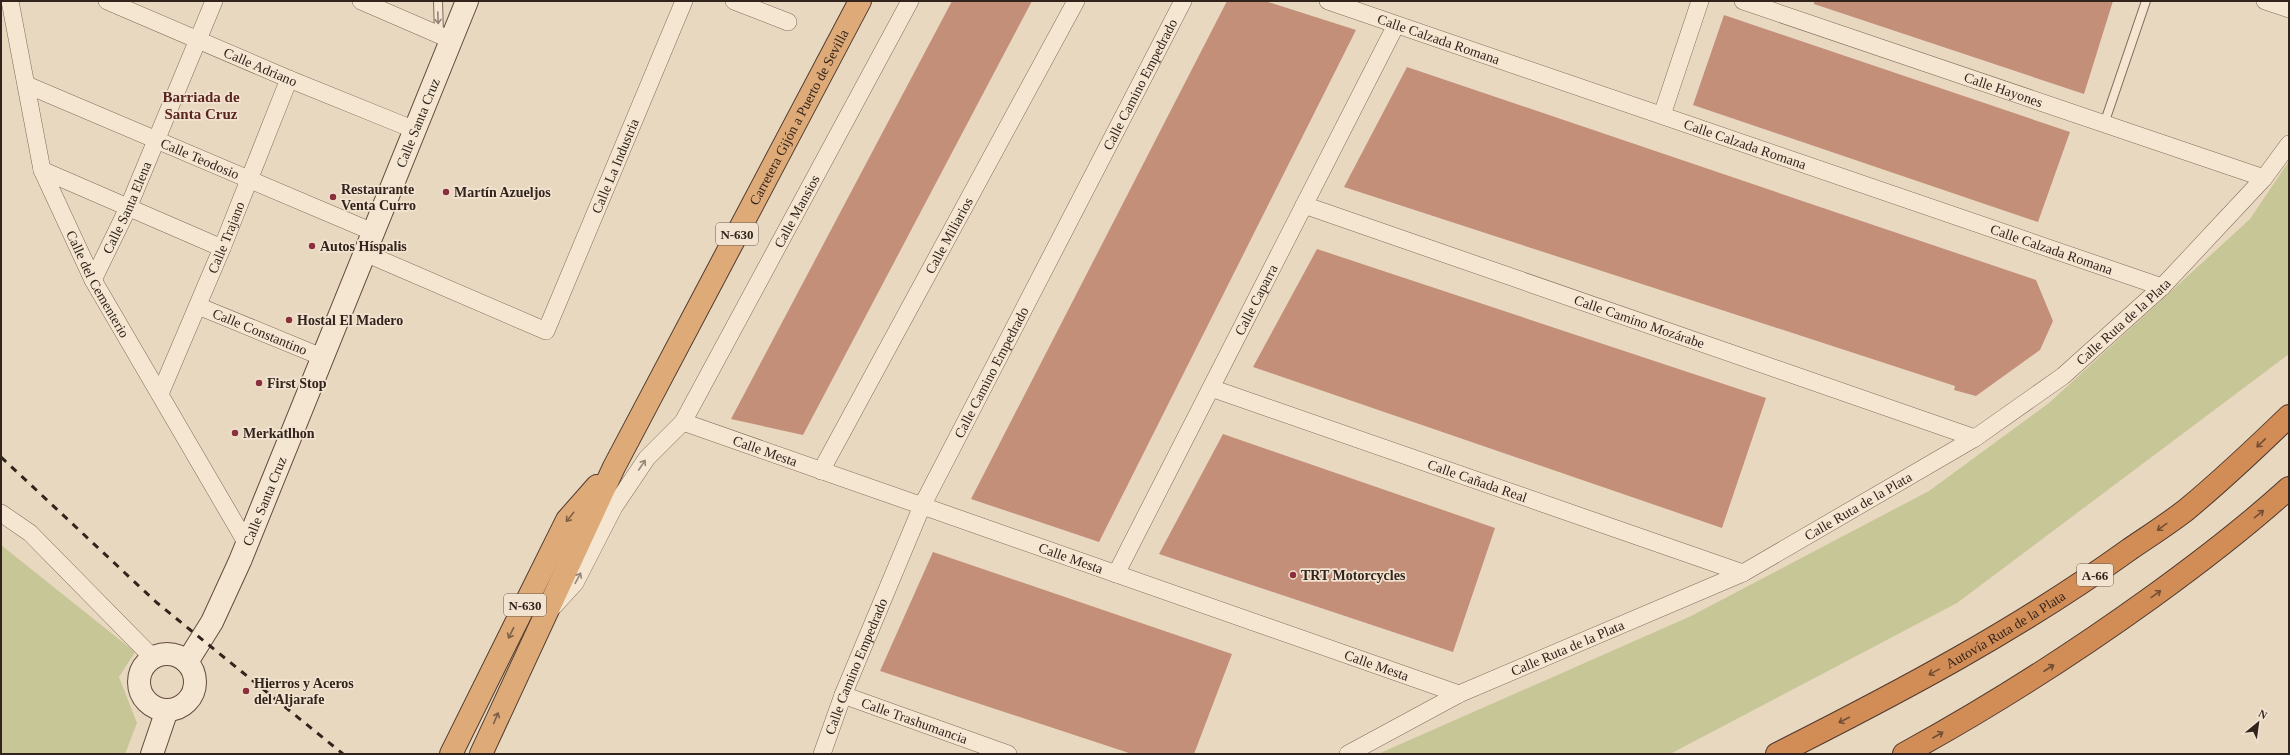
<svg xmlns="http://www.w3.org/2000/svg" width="2290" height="755" font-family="Georgia,serif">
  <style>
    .green { fill: #c6c696 }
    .building { fill: #c48f79 }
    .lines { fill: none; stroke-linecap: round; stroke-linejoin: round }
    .service-casing { stroke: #816a5a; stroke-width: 10 }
    .minor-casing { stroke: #816a5a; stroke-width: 18 }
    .secondary-casing { stroke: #624b3d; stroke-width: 24 }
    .trunk-casing { stroke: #4e392e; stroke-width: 24 }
    .motorway-casing { stroke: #4e392e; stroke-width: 24 }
    .service { stroke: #f5e6d2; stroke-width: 8 }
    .minor { stroke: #f5e6d2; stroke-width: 17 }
    .secondary { stroke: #f5e6d2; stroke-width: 22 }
    .trunk { stroke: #deaa78; stroke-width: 22 }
    .motorway { stroke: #d28d57; stroke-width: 22 }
    .rail { stroke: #32241d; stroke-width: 3; stroke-dasharray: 7 7; stroke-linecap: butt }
    .oneway { stroke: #948578 }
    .oneway2 { stroke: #724e34 }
    .oneway3 { stroke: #7f6046 }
    .poi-dot { fill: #8a2f3b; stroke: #f1e3cf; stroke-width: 1.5 }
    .labels { text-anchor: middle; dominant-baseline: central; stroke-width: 3.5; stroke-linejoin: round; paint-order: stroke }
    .shield { fill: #f1e3cf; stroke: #6b5d52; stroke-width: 1 }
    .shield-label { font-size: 13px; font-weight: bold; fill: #32241d }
    .street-label { font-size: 14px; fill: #32241d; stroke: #f1e3cf }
    .poi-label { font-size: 14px; font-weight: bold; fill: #32241d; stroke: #f1e3cf; text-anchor: start }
    .neighbourhood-label { font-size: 15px; font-weight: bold; fill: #5a2520; stroke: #f1e3cf }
  </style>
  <rect width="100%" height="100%" fill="#e9d8c0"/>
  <g class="green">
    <path d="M2289 161V354L1957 603 1670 754H1378L1691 616 1929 491 2049 403 2250 219Z"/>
    <path d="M1 545 135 652 119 677 137 723 125 754H1Z"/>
  </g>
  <g class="building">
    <path d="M952 1H1032L803 435 731 419Z"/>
    <path d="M1227 1H1265L1356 30 1099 542 971 499Z"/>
    <path d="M1814 1H2113L2084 94 1814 4Z"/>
    <path d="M1724 15 2070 132 2038 222 1693 105Z"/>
    <path d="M1407 67 2036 280 2053 321 2040 350 1976 396 1954 390 1955 386 1344 187Z"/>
    <path d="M1317 249 1766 398 1722 528 1253 367Z"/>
    <path d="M1223 434 1495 528 1453 652 1159 554Z"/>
    <path d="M933 552 1232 654 1194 754H1132L880 671Z"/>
  </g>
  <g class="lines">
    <defs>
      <g id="service">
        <path d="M438 1 439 35"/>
        <path d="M2104 124 2146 1"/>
      </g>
      <g id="minor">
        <path id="s1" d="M10 1 42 170 93 280 247 544"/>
        <path id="s2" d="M107 1 289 79 415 130"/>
        <path d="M361 1 451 40"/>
        <path d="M734 1 788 22"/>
        <path id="s3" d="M1328 1 2162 287"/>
        <path id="s4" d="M1743 1 2264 178"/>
        <path d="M2265 1 2289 9"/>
        <path id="s5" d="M27 85 373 232"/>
        <path d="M1662 115 1700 1"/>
        <path d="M42 170 222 248"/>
        <path id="s6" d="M1304 205 1975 438"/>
        <path id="s7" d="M365 253 546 331 684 1"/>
        <path id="s8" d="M93 280 128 208 214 1"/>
        <path id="s9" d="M198 306 322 357"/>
        <path id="s10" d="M1211 388 1743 573"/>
        <path id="s11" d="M160 394 222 248 289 79"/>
        <path id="s12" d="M683 422 1459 694"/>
        <path id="s13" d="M821 471 1076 1"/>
        <path d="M1 513 30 533 153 658"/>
        <path id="s14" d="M1116 574 1396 25"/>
        <path id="s15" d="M554 606 575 583 614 507 647 458 683 422 910 1"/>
        <path id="s16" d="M843 695 1008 754"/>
        <path id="s17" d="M822 754 843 695 922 506 1183 1"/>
        <path id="s18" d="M1348 754 1459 694 1743 573 1975 438 2063 376 2162 287 2264 178 2289 144"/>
      </g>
      <g id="secondary">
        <circle cx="167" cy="682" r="28"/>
        <path id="s19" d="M187 662 212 622 240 561 467 1"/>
        <path d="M152 754 167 710"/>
      </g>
      <g id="trunk">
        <path d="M451 754 567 520 597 486"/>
        <path id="s20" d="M481 754 614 467 860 1"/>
      </g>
      <g id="motorway">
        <path id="s21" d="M1777 754C1900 692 2019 629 2130 549 2149 536 2168 524 2186 510 2222 480 2256 448 2289 416"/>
        <path d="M1904 754C1990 707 2073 654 2152 597 2199 563 2246 527 2289 488"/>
      </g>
    </defs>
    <use href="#service" class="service-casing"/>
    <use href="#minor" class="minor-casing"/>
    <use href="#secondary" class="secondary-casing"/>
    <use href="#trunk" class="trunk-casing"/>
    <use href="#motorway" class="motorway-casing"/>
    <use href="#service" class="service"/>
    <use href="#minor" class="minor"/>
    <use href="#secondary" class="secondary"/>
    <use href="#trunk" class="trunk"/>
    <use href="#motorway" class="motorway"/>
    <path class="rail" d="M1 457 156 602 343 754"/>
  </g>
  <defs><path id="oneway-shaft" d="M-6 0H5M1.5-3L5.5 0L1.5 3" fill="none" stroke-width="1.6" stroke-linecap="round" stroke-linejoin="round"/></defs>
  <g class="oneway">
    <use href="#oneway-shaft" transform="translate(438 18) rotate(88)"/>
    <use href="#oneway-shaft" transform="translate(642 465) rotate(-56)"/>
    <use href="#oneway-shaft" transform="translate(578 578) rotate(-62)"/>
  </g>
  <g class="oneway2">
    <use href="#oneway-shaft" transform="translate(2261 443) rotate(136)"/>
    <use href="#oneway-shaft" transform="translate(2259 514) rotate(-39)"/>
    <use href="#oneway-shaft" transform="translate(2162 527) rotate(144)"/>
    <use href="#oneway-shaft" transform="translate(2156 594) rotate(-36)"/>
    <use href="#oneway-shaft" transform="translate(2049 668) rotate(-33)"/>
    <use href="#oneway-shaft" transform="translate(1934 672) rotate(151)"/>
    <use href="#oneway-shaft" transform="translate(1844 720) rotate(153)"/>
    <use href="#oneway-shaft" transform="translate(1938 735) rotate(-30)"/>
  </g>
  <g class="oneway3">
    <use href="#oneway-shaft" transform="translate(570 517) rotate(129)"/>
    <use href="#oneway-shaft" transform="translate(511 633) rotate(116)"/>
    <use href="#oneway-shaft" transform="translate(496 718) rotate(-67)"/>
  </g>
  <g class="poi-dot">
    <circle cx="446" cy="192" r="4"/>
    <circle cx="333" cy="197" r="4"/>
    <circle cx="312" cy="246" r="4"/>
    <circle cx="289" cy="320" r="4"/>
    <circle cx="259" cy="383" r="4"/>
    <circle cx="235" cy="433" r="4"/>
    <circle cx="1293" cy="575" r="4"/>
    <circle cx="246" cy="691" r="4"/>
  </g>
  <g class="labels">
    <g class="shield">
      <rect x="716" y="223" width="42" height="22" rx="3"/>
      <rect x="2077" y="564" width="36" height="22" rx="3"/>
      <rect x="504" y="594" width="42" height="22" rx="3"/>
    </g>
    <g class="shield-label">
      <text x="737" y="234">N-630</text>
      <text x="2095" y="575">A-66</text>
      <text x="525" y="605">N-630</text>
    </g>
    <g class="street-label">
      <text stroke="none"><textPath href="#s3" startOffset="117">Calle Calzada Romana</textPath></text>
      <text stroke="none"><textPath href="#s2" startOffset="167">Calle Adriano</textPath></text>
      <text stroke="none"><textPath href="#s17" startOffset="742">Calle Camino Empedrado</textPath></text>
      <text stroke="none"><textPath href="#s4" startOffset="275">Calle Hayones</textPath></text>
      <text stroke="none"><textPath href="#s20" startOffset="712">Carretera Gijón a Puerto de Sevilla</textPath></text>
      <text stroke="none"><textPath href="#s19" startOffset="587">Calle Santa Cruz</textPath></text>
      <text stroke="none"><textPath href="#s3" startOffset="441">Calle Calzada Romana</textPath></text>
      <text stroke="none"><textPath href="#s5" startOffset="188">Calle Teodosio</textPath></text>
      <text stroke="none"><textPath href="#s7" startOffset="376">Calle La Industria</textPath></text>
      <text stroke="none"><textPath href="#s8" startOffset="80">Calle Santa Elena</textPath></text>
      <text stroke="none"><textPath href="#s15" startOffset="466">Calle Mansios</textPath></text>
      <text stroke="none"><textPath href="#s13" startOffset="268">Calle Miliarios</textPath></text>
      <text stroke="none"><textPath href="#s11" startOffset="170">Calle Trajano</textPath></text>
      <text stroke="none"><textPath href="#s3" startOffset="765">Calle Calzada Romana</textPath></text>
      <text stroke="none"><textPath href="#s1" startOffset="299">Calle del Cementerio</textPath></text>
      <text stroke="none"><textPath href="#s14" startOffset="308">Calle Caparra</textPath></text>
      <text stroke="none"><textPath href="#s18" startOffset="892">Calle Ruta de la Plata</textPath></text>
      <text stroke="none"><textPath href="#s6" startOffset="355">Calle Camino Mozárabe</textPath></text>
      <text stroke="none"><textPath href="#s9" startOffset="67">Calle Constantino</textPath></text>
      <text stroke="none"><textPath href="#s17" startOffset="418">Calle Camino Empedrado</textPath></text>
      <text stroke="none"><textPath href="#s12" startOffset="87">Calle Mesta</textPath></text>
      <text stroke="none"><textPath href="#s10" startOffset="282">Calle Cañada Real</textPath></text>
      <text stroke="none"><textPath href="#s19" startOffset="179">Calle Santa Cruz</textPath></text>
      <text stroke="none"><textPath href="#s18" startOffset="568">Calle Ruta de la Plata</textPath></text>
      <text stroke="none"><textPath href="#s12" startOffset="411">Calle Mesta</textPath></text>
      <text stroke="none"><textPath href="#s21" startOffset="260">Autovía Ruta de la Plata</textPath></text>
      <text stroke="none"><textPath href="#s18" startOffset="244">Calle Ruta de la Plata</textPath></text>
      <text stroke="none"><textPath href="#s12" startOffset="735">Calle Mesta</textPath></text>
      <text stroke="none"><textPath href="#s17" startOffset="94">Calle Camino Empedrado</textPath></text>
      <text stroke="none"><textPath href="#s16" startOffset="76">Calle Trashumancia</textPath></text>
    </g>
    <g class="poi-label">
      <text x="341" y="189">Restaurante<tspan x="341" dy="16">Venta Curro</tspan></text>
      <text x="454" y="192">Martín Azueljos</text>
      <text x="320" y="246">Autos Híspalis</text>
      <text x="297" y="320">Hostal El Madero</text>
      <text x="267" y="383">First Stop</text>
      <text x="243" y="433">Merkatlhon</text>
      <text x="1301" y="575">TRT Motorcycles</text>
      <text x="254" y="683">Hierros y Aceros<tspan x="254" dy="16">del Aljarafe</tspan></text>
    </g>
    <g class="neighbourhood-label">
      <text x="201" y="97">Barriada de<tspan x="201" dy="17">Santa Cruz</tspan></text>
    </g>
  </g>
  <rect width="2290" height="755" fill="none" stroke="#32241d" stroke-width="4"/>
  <g transform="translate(2258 723) rotate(29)" stroke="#f1e3cf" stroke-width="3" paint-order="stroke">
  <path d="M0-3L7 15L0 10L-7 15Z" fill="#32241d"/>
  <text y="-6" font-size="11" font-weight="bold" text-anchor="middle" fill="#32241d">N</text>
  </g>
</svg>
